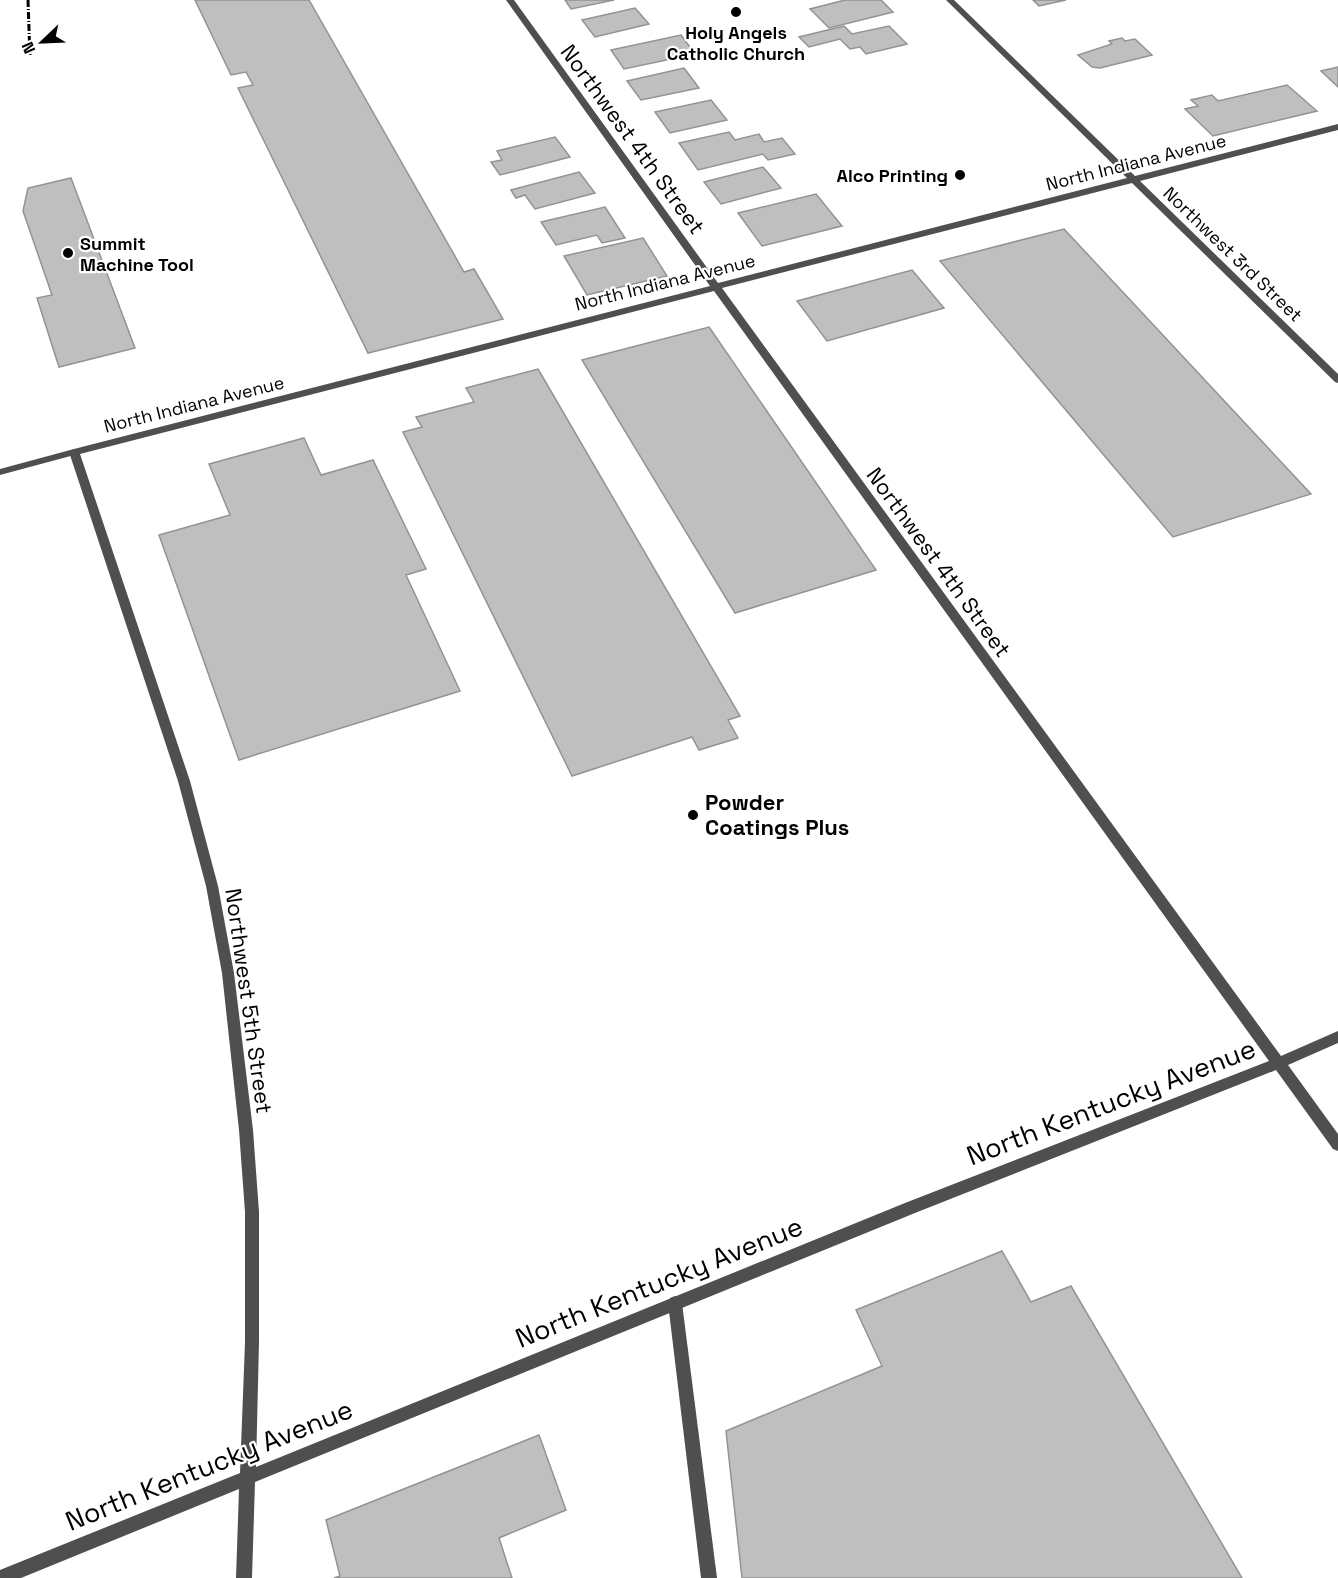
<svg xmlns="http://www.w3.org/2000/svg" width="1338" height="1578" font-family="'Space Grotesk',sans-serif">
  <style>
    .building { fill: #bfbfbf; stroke: #939393; stroke-width: 1.5 }
    .lines { fill: none; stroke-linecap: round; stroke-linejoin: round }
    .service { fill: #4f4f4f; fill-rule: evenodd }
    .minor { fill: #4f4f4f; fill-rule: evenodd }
    .tertiary { fill: #4f4f4f; fill-rule: evenodd }
    .rail { stroke: #000; stroke-width: 3; stroke-dasharray: 7 2 1 2; stroke-linecap: butt }
    .poi-dot { fill: #000; stroke: #fff; stroke-width: 2 }
    .labels { text-anchor: middle; dominant-baseline: central; stroke-width: 4.5; stroke-linejoin: round; paint-order: stroke }
    .far-poi-label { font-size: 18px; font-weight: bold; fill: #000; stroke: #fff }
    .far-street-label { font-size: 18px; fill: #000; stroke: #fff }
    .street-label { font-size: 22px; fill: #000; stroke: #fff }
    .poi-label { font-size: 22px; font-weight: bold; fill: #000; stroke: #fff; text-anchor: start }
    .near-street-label { font-size: 27px; fill: #000; stroke: #fff }
  </style>
  <rect width="100%" height="100%" fill="#fff"/>
  <g class="building">
    <path d="M195 0H309L464 272 474 269 503 319 368 353 238 88 253 85 246 72 231 75Z"/>
    <path d="M565 0H614L571 9Z"/>
    <path d="M845 0H881L893 12 829 28 810 9Z"/>
    <path d="M1033 0H1066L1039 6Z"/>
    <path d="M635 8 649 24 595 37 582 20Z"/>
    <path d="M844 26 852 34 889 26 907 44 866 54 860 47 850 49 840 39 809 47 799 37Z"/>
    <path d="M681 35 695 54 624 69 611 50Z"/>
    <path d="M1122 38 1125 41 1135 39 1152 55 1100 68 1092 67 1078 55 1112 44 1109 41Z"/>
    <path d="M1338 67V87L1321 71Z"/>
    <path d="M684 68 699 88 641 100 627 81Z"/>
    <path d="M1287 85 1317 111 1213 136 1185 109 1198 106 1191 100 1212 95 1218 101Z"/>
    <path d="M711 100 727 120 670 133 655 112Z"/>
    <path d="M729 132 735 140 759 134 764 142 782 138 795 154 768 160 763 154 698 170 679 143Z"/>
    <path d="M555 137 570 157 500 175 491 162 502 160 497 151Z"/>
    <path d="M763 167 781 188 721 204 704 182Z"/>
    <path d="M579 172 595 193 535 209 525 195 516 198 511 190Z"/>
    <path d="M71 178 135 348 59 367 37 298 52 295 23 211 28 188Z"/>
    <path d="M816 194 842 226 762 246 738 213Z"/>
    <path d="M605 207 625 238 602 243 597 235 556 245 541 222Z"/>
    <path d="M1064 229 1311 494 1173 537 940 261Z"/>
    <path d="M643 238 667 276 587 295 564 256Z"/>
    <path d="M912 270 944 308 827 341 797 301Z"/>
    <path d="M709 327 876 570 735 613 582 360Z"/>
    <path d="M538 369 740 716 728 720 738 738 699 750 692 737 572 776 403 432 422 427 416 417 474 402 466 388Z"/>
    <path d="M304 438 321 475 373 460 426 569 406 575 460 691 239 760 159 535 230 515 209 464Z"/>
    <path d="M1002 1251 1031 1302 1071 1286 1242 1578H742L726 1431 882 1366 856 1310Z"/>
    <path d="M539 1435 566 1510 499 1538 512 1578H334L340 1576 326 1520Z"/>
  </g>
  <g class="lines">
    <path class="service" d="M675 1296 680 1298 682 1303 717 1578H701L668 1303 670 1298Z"/>
    <path class="minor" d="M506 0H514L718 283 1127 178 946 0H954L1135 176 1338 124V130L1140 181 1338 374V383L1335 382 1132 183 722 288 1281 1056 1338 1031V1043L1288 1065 1338 1134V1151L1333 1149 1276 1070 915 1213 255 1482 252 1578H236L239 1489 21 1578H0V1570L240 1473 245 1342V1212L239 1130 222 973 206 886 178 781 69 452 74 449 710 286ZM714 291 1269 1061 905 1203 256 1467 259 1342V1212L253 1130 234 973 218 886 190 781 80 454Z"/>
    <path class="tertiary" d="M74 449 79 452 78 454 0 475V469Z"/>
    <path class="rail" d="M28 0 30 57"/>
  </g>
  <g class="poi-dot">
    <circle cx="736" cy="12" r="6"/>
    <circle cx="960" cy="175" r="6"/>
    <circle cx="68" cy="253" r="6"/>
    <circle cx="693" cy="815" r="6"/>
  </g>
  <g class="labels">
    <g class="far-poi-label">
      <text x="736" y="32">Holy Angels<tspan x="736" dy="21">Catholic Church</tspan></text>
      <text x="948" y="175" text-anchor="end">Alco Printing</text>
      <text x="80" y="243" text-anchor="start">Summit<tspan x="80" dy="21">Machine Tool</tspan></text>
    </g>
    <g class="far-street-label">
      <text transform="translate(1136 162) rotate(-14)">North Indiana Avenue</text>
      <text transform="translate(1233 254) rotate(44)">Northwest 3rd Street</text>
      <text transform="translate(665 282) rotate(-14)">North Indiana Avenue</text>
      <text transform="translate(194 404) rotate(-14)">North Indiana Avenue</text>
    </g>
    <g class="street-label">
      <text transform="translate(633 139) rotate(54)">Northwest 4th Street</text>
      <text transform="translate(939 562) rotate(54)">Northwest 4th Street</text>
      <text transform="translate(249 1001) rotate(82)">Northwest 5th Street</text>
    </g>
    <g class="poi-label">
      <text x="705" y="802">Powder<tspan x="705" dy="25">Coatings Plus</tspan></text>
    </g>
    <g class="near-street-label">
      <text transform="translate(1111 1102) rotate(-21)">North Kentucky Avenue</text>
      <text transform="translate(659 1282) rotate(-22)">North Kentucky Avenue</text>
      <text transform="translate(209 1465) rotate(-22)">North Kentucky Avenue</text>
    </g>
  </g>
  <g transform="translate(42 42) rotate(247)" stroke="#ffffff" stroke-width="4.5" paint-order="stroke">
  <path d="M0-4.5L10 22L0 15L-10 22Z" fill="#000000"/>
  <text y="-9" font-size="16" font-weight="bold" text-anchor="middle" fill="#000000">N</text>
  </g>
</svg>
